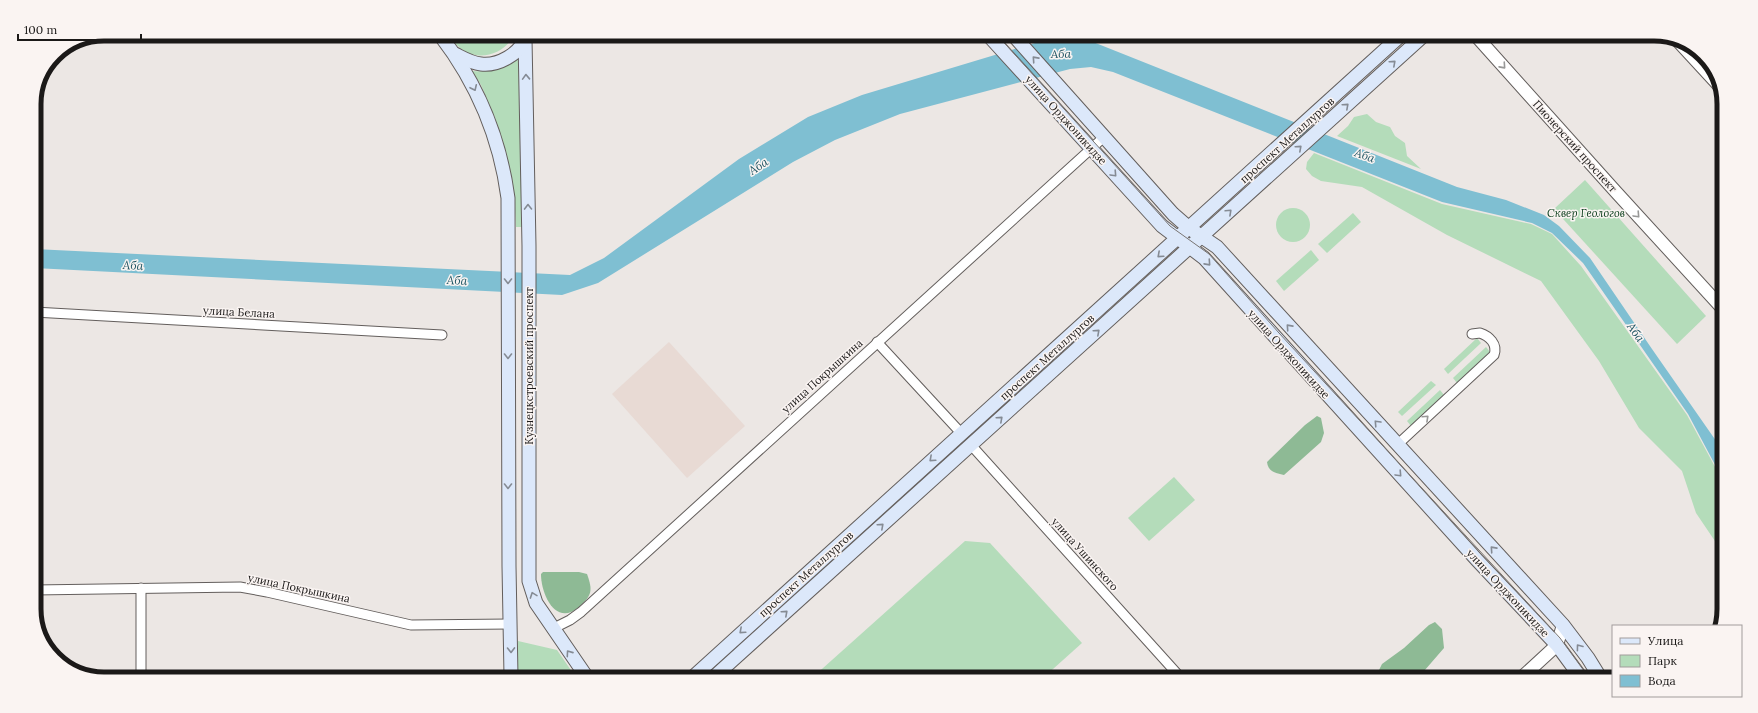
<svg xmlns="http://www.w3.org/2000/svg" width="1758" height="713" font-family="Lora,serif">
  <style>
    .built { fill: #e8dad4 }
    .green { fill: #b4dcba }
    .forest { fill: #8eba95 }
    .water { fill: #7fbfd2 }
    .lines { fill: none; stroke-linecap: round; stroke-linejoin: round }
    .minor-casing { stroke: #635e5c; stroke-width: 11 }
    .tertiary-casing { stroke: #635e5c; stroke-width: 14 }
    .secondary-casing { stroke: #635e5c; stroke-width: 15 }
    .minor { stroke: #fff; stroke-width: 9 }
    .tertiary { stroke: #fff; stroke-width: 12 }
    .secondary { stroke: #dce8fa; stroke-width: 13 }
    .tram { stroke: #787472; stroke-width: 1 }
    .oneway { stroke: #858b94 }
    .oneway2 { stroke: #989897 }
    .labels { text-anchor: middle; dominant-baseline: central; stroke-width: 3; stroke-linejoin: round; paint-order: stroke }
    .street-label { font-size: 11px; fill: #1b1918; stroke: #faf4f2 }
    .park-label { font-size: 11px; font-style: italic; fill: #0d401d; stroke: #faf4f2 }
    .water-label { font-size: 12px; font-style: italic; fill: #1f5563; stroke: #faf4f2 }
    .rim { fill: none; stroke: #1b1918; stroke-width: 5 }
  </style>
  <rect width="100%" height="100%" fill="#ece7e4"/>
  <path class="built" d="M669 342 745 426 687 478 612 394Z"/>
  <g class="green">
    <path d="M449 35H514C504 55 477 63 459 47 455 44 452 39 449 35Z"/>
    <path d="M519 55 523 227H516L514 194 511 178 495 118 481 85 472 71C493 72 504 70 519 55Z"/>
    <path d="M1367 114 1376 122 1390 127 1395 136 1405 143 1407 156 1421 169 1337 136 1348 126 1354 117Z"/>
    <path d="M1314 153 1442 204 1531 224 1552 234 1581 266 1687 415 1721 478V550L1696 513 1682 471 1639 428 1599 361 1541 281 1447 235 1362 187 1321 181 1312 176 1306 169 1307 162Z"/>
    <path d="M1585 180 1706 316 1677 344 1554 209Z"/>
    <circle cx="1293" cy="225" r="17"/>
    <path d="M1353 213 1361 222 1327 253 1318 244Z"/>
    <path d="M1311 250 1319 260 1284 291 1276 281Z"/>
    <path d="M1477 338 1481 343 1448 374 1444 369Z"/>
    <path d="M1486 347 1490 352 1457 383 1453 378Z"/>
    <path d="M1431 381 1436 385 1402 416 1398 412Z"/>
    <path d="M1440 390 1444 395 1411 426 1407 421Z"/>
    <path d="M1174 477 1195 500 1149 541 1128 518Z"/>
    <path d="M965 541 990 543 1082 643 1043 678 813 677Z"/>
    <path d="M518 641 557 650 575 676H517Z"/>
  </g>
  <g class="forest">
    <path d="M1317 416 1321 418 1324 433 1321 442 1284 475C1276 473 1268 472 1267 462L1270 459 1305 425Z"/>
    <path d="M543 572H579L587 574C593 591 592 595 579 607 556 627 541 595 541 574Z"/>
    <path d="M1435 622 1442 629 1444 648 1418 678H1375L1382 664 1404 648 1429 625Z"/>
  </g>
  <path class="water" d="M1058 36 1083 38 1457 187 1506 200 1544 215 1559 226 1590 258 1652 349 1721 448V476L1688 414 1583 263 1552 233 1532 223 1442 202 1113 72 1091 67 1070 69 900 114 835 140 793 162 598 283 562 295 34 268V249L570 275 604 258 739 159 808 117 862 95Z"/>
  <g class="lines">
    <defs>
      <g id="minor">
        <path d="M1673 38 1720 89"/>
        <path d="M34 312 442 335"/>
        <path d="M877 342 961 433"/>
        <path d="M971 445 1181 678"/>
        <path d="M1397 445 1494 355C1498 344 1489 336 1480 333L1472 334"/>
        <path d="M34 590 240 587 267 592 411 625 510 624"/>
        <path d="M552 629 570 620 581 612 1104 137"/>
        <path d="M141 675V588"/>
      </g>
      <g id="tertiary">
        <path d="M1477 37 1616 192 1722 308"/>
        <path d="M1520 679 1557 645 1563 625"/>
      </g>
      <g id="secondary">
        <path d="M440 35C477 83 500 138 508 198L509 566 511 676"/>
        <path d="M989 36 1162 226 1204 258 1477 560 1557 645 1582 679"/>
        <path d="M1014 36 1173 214 1189 228 1217 247 1563 625 1588 658 1601 679"/>
        <path d="M525 39 529 246V581L536 603 586 676"/>
        <path d="M455 54C463 58 471 63 481 64 497 66 522 54 525 36"/>
        <path d="M693 677 1399 37"/>
        <path d="M714 677 1422 37"/>
      </g>
    </defs>
    <use href="#minor" class="minor-casing"/>
    <use href="#tertiary" class="tertiary-casing"/>
    <use href="#secondary" class="secondary-casing"/>
    <use href="#minor" class="minor"/>
    <use href="#tertiary" class="tertiary"/>
    <use href="#secondary" class="secondary"/>
    <path class="tram" d="M998 36 1170 226 1209 254 1279 333 1560 638 1590 679"/>
  </g>
  <defs><path id="oneway-chevron" d="M-2-3.5L2.5 0L-2 3.5" fill="none" stroke-width="1.6" stroke-linecap="round" stroke-linejoin="round"/></defs>
  <g class="oneway">
    <use href="#oneway-chevron" transform="translate(1035 59) rotate(-132)"/>
    <use href="#oneway-chevron" transform="translate(1393 63) rotate(-42)"/>
    <use href="#oneway-chevron" transform="translate(526 77) rotate(-92)"/>
    <use href="#oneway-chevron" transform="translate(474 88) rotate(65)"/>
    <use href="#oneway-chevron" transform="translate(1346 106) rotate(-42)"/>
    <use href="#oneway-chevron" transform="translate(1299 148) rotate(-42)"/>
    <use href="#oneway-chevron" transform="translate(1114 174) rotate(47)"/>
    <use href="#oneway-chevron" transform="translate(528 207) rotate(-91)"/>
    <use href="#oneway-chevron" transform="translate(1229 212) rotate(-43)"/>
    <use href="#oneway-chevron" transform="translate(1160 255) rotate(138)"/>
    <use href="#oneway-chevron" transform="translate(1208 263) rotate(48)"/>
    <use href="#oneway-chevron" transform="translate(508 281) rotate(90)"/>
    <use href="#oneway-chevron" transform="translate(1289 327) rotate(-132)"/>
    <use href="#oneway-chevron" transform="translate(1097 332) rotate(-42)"/>
    <use href="#oneway-chevron" transform="translate(508 356) rotate(90)"/>
    <use href="#oneway-chevron" transform="translate(1000 419) rotate(-42)"/>
    <use href="#oneway-chevron" transform="translate(1377 423) rotate(-133)"/>
    <use href="#oneway-chevron" transform="translate(932 459) rotate(138)"/>
    <use href="#oneway-chevron" transform="translate(1399 474) rotate(47)"/>
    <use href="#oneway-chevron" transform="translate(508 486) rotate(90)"/>
    <use href="#oneway-chevron" transform="translate(881 526) rotate(-42)"/>
    <use href="#oneway-chevron" transform="translate(1493 549) rotate(-132)"/>
    <use href="#oneway-chevron" transform="translate(533 595) rotate(-110)"/>
    <use href="#oneway-chevron" transform="translate(785 613) rotate(-42)"/>
    <use href="#oneway-chevron" transform="translate(742 631) rotate(138)"/>
    <use href="#oneway-chevron" transform="translate(1579 647) rotate(-127)"/>
    <use href="#oneway-chevron" transform="translate(511 650) rotate(89)"/>
    <use href="#oneway-chevron" transform="translate(569 653) rotate(-125)"/>
  </g>
  <g class="oneway2">
    <use href="#oneway-chevron" transform="translate(1503 66) rotate(48)"/>
    <use href="#oneway-chevron" transform="translate(1637 215) rotate(47)"/>
    <use href="#oneway-chevron" transform="translate(1426 418) rotate(-43)"/>
  </g>
  <g class="labels">
    <g class="street-label">
      <text transform="translate(1066 120) rotate(48)">улица Орджоникидзе</text>
      <text transform="translate(1287 140) rotate(-42)">проспект Металлургов</text>
      <text transform="translate(1575 146) rotate(48)">Пионерский проспект</text>
      <text transform="translate(239 312) rotate(3)">улица Белана</text>
      <text transform="translate(1289 354) rotate(48)">улица Орджоникидзе</text>
      <text transform="translate(1047 357) rotate(-42)">проспект Металлургов</text>
      <text transform="translate(529 366) rotate(-90)">Кузнецкстроевский проспект</text>
      <text transform="translate(822 376) rotate(-42)">улица Покрышкина</text>
      <text transform="translate(1085 554) rotate(48)">улица Ушинского</text>
      <text transform="translate(806 574) rotate(-42)">проспект Металлургов</text>
      <text transform="translate(299 588) rotate(12)">улица Покрышкина</text>
      <text transform="translate(1508 593) rotate(47)">улица Орджоникидзе</text>
    </g>
    <g class="park-label">
      <text x="1586" y="213">Сквер Геологов</text>
    </g>
    <g class="water-label">
      <text x="1061" y="53">Аба</text>
      <text transform="translate(1365 155) rotate(20)">Аба</text>
      <text transform="translate(758 166) rotate(-33)">Аба</text>
      <text transform="translate(133 265) rotate(3)">Аба</text>
      <text transform="translate(457 280) rotate(3)">Аба</text>
      <text transform="translate(1636 332) rotate(55)">Аба</text>
    </g>
  </g>
  <path d="M0 0H1758V713H0ZM104 41H1654A63 63 0 0 1 1717 104V609A63 63 0 0 1 1654 672H104A63 63 0 0 1 41 609V104A63 63 0 0 1 104 41Z" fill="#faf4f2" fill-rule="evenodd"/>
  <path class="rim" d="M104 41H1654A63 63 0 0 1 1717 104V609A63 63 0 0 1 1654 672H104A63 63 0 0 1 41 609V104A63 63 0 0 1 104 41Z"/>
  <rect x="1612" y="625" width="130" height="72" fill="#faf4f2" stroke="#a19c9b"/>
  <rect x="1620" y="638" width="20" height="6" fill="#dce8fa" stroke="#a19c9b"/>
  <text x="1648" y="645" font-size="12" fill="#1b1918">Улица</text>
  <rect x="1620" y="655" width="20" height="12" fill="#b4dcba" stroke="#a19c9b"/>
  <text x="1648" y="665" font-size="12" fill="#1b1918">Парк</text>
  <rect x="1620" y="675" width="20" height="12" fill="#7fbfd2" stroke="#a19c9b"/>
  <text x="1648" y="685" font-size="12" fill="#1b1918">Вода</text>
  <path d="M18 34v6h123v-6" fill="none" stroke="#1b1918" stroke-width="2"/>
  <text x="24" y="34" font-size="12" fill="#1b1918" stroke="#faf4f2" stroke-width="3" paint-order="stroke">100 m</text>
</svg>
